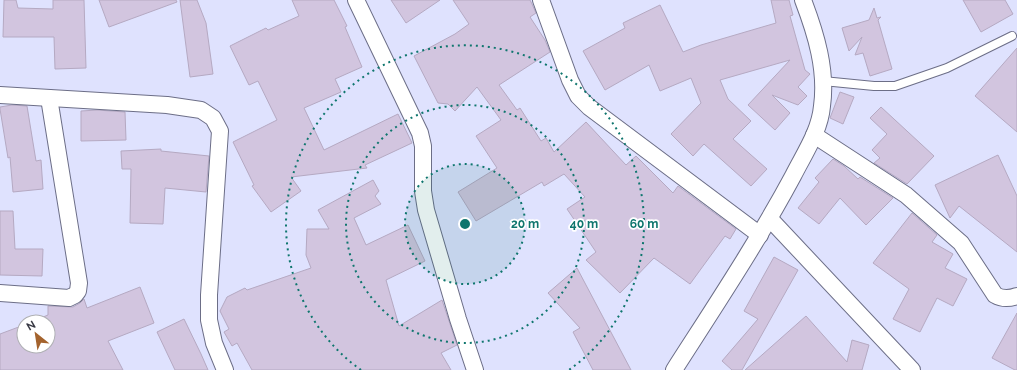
<svg xmlns="http://www.w3.org/2000/svg" width="1017" height="370" font-family="Raleway,sans-serif">
  <style>
    .building { fill: #d2c5df; stroke: #b5a9c2 }
    .lines { fill: none; stroke-linecap: round; stroke-linejoin: round }
    .lane-casing { stroke: #6c6e87; stroke-width: 10 }
    .street-casing { stroke: #6c6e87; stroke-width: 18 }
    .lane { stroke: #fff; stroke-width: 8 }
    .street { stroke: #fff; stroke-width: 16 }
    .ring { fill: none; stroke: #0f766e; stroke-width: 2; stroke-dasharray: 2 4 }
    .centre { fill: #0f766e; stroke: #fff; stroke-width: 2 }
    .ring-label { font-size: 12px; text-anchor: middle; font-weight: bold; fill: #0f766e; stroke: #fff; stroke-width: 3.5; stroke-linejoin: round; paint-order: stroke }
  </style>
  <rect width="100%" height="100%" fill="#dfe2fe"/>
  <g class="building">
    <path d="M4 0H16L18 8 53 9V0H84L86 68 55 69 54 37H3Z"/>
    <path d="M99 0H176L177 2 109 27Z"/>
    <path d="M180 0H197L206 23 213 74 190 77Z"/>
    <path d="M292 0H334L347 26 345 27 362 67 335 79 341 92 304 108 324 150 398 114 412 143 365 165 367 168 291 177 301 191 271 212 252 186 254 185 233 142 277 120 258 81 249 85 230 46 266 28 268 30 299 16Z"/>
    <path d="M391 0H440L406 23Z"/>
    <path d="M453 0H530L532 4 536 13 530 17 545 40 550 52 499 85 517 110 520 108 541 141 546 138 554 152 586 122 626 165 636 156 673 193 678 186 736 229 730 239 725 236 690 284 654 258 620 293 586 260 596 252 567 209 585 197 564 174 544 186 542 182 476 221 458 192 497 168 476 136 501 120 477 87 455 111 448 104 438 103 414 56 455 34 469 24Z"/>
    <path d="M771 0H789L793 15 790 16 805 70 810 74 798 87 807 96 798 105 772 95 790 113 775 130 748 105 790 60 720 80 728 99 751 121 733 139 767 169 751 186 704 144 693 156 671 134 701 103 691 78 660 91 649 65 605 90 583 51 625 28 623 23 660 5 683 52 701 45 776 23Z"/>
    <path d="M963 0H1005L1013 14 981 32Z"/>
    <path d="M874 8 877 18 881 17 878 20 892 69 870 76 863 53 855 55 862 37 849 51 842 28 869 20Z"/>
    <path d="M1017 48V132L975 96Z"/>
    <path d="M840 92 854 97 843 124 830 118Z"/>
    <path d="M12 105 27 106 36 161 41 160 43 189 13 192 10 157 8 158 0 109V107Z"/>
    <path d="M881 107 934 156 907 184 874 163 880 158 872 150 887 134 870 118Z"/>
    <path d="M97 110 125 112 126 140 81 141V111Z"/>
    <path d="M161 149V151L209 156 206 192 165 188 163 224 130 223 131 169H122L121 151Z"/>
    <path d="M998 155 1017 196V252L959 206 950 218 935 185Z"/>
    <path d="M833 159 844 166 858 179 860 177 893 198 866 225 840 198 819 224 798 208 819 182 815 178Z"/>
    <path d="M373 180 379 191 375 196 381 204 354 218 366 245 408 225 425 261 386 280 399 326 442 300 457 345 441 353 451 370H252L237 343 232 346 224 332 229 329 220 311 227 297 245 288 247 290 311 268 306 255 307 229H329L318 210Z"/>
    <path d="M0 211H13L15 249H43L42 276 0 275Z"/>
    <path d="M912 213 937 235 932 242 953 254 945 268 967 279 953 306 937 298 920 332 893 319 909 289 873 263Z"/>
    <path d="M774 257 798 270 742 370H732L722 361 758 319 744 311Z"/>
    <path d="M577 268 631 370H593L573 332 580 328 548 293Z"/>
    <path d="M140 287 154 323 108 341 123 370H0V334L24 325V346H48V322H31L48 315V306L73 307 80 303 84 299 87 308Z"/>
    <path d="M1017 313V370H1015L992 358Z"/>
    <path d="M806 316 847 362 852 340 869 345 862 370H745Z"/>
    <path d="M184 319 201 354 208 370H175L157 332Z"/>
  </g>
  <g class="lines">
    <defs>
      <path id="lane" d="M823 81 874 86H895L947 68 1012 36"/>
      <g id="street">
        <path d="M356 0 420 133 423 146V191L426 210 458 319 475 370"/>
        <path d="M541 0 570 80 578 96 589 107 760 235"/>
        <path d="M0 95 167 105 201 110 213 118 220 131 209 295V320L214 343 225 370"/>
        <path d="M814 135 906 195 961 243 995 295C1002 299 1009 299 1017 296"/>
        <path d="M770 219 912 370"/>
        <path d="M0 293 69 298 75 295 78 291 79 283 49 98"/>
        <path d="M674 370C715 306 757 243 793 176 804 154 820 131 822 106 827 70 816 34 803 0"/>
      </g>
    </defs>
    <use href="#lane" class="lane-casing"/>
    <use href="#street" class="street-casing"/>
    <use href="#lane" class="lane"/>
    <use href="#street" class="street"/>
  </g>
  <circle cx="465" cy="224" r="60" fill="#0f766e" fill-opacity=".12"/>
  <g class="ring">
    <circle cx="465" cy="224" r="60"/>
    <circle cx="465" cy="224" r="119"/>
    <path d="M361 370A179 179 0 1 1 569 370"/>
  </g>
  <circle cx="465" cy="224" r="6" class="centre"/>
  <g class="ring-label">
    <text x="525" y="228">20 m</text>
    <text x="584" y="228">40 m</text>
    <text x="644" y="228">60 m</text>
  </g>
  <g transform="translate(36 334) rotate(330)"><circle r="19" fill="#ffffff" stroke="#afb0b4"/>
  <path d="M0-3L7 15L0 10L-7 15Z" fill="#a4632d"/>
  <text y="-6" font-size="11" font-weight="bold" text-anchor="middle" fill="#383944">N</text>
  </g>
</svg>
